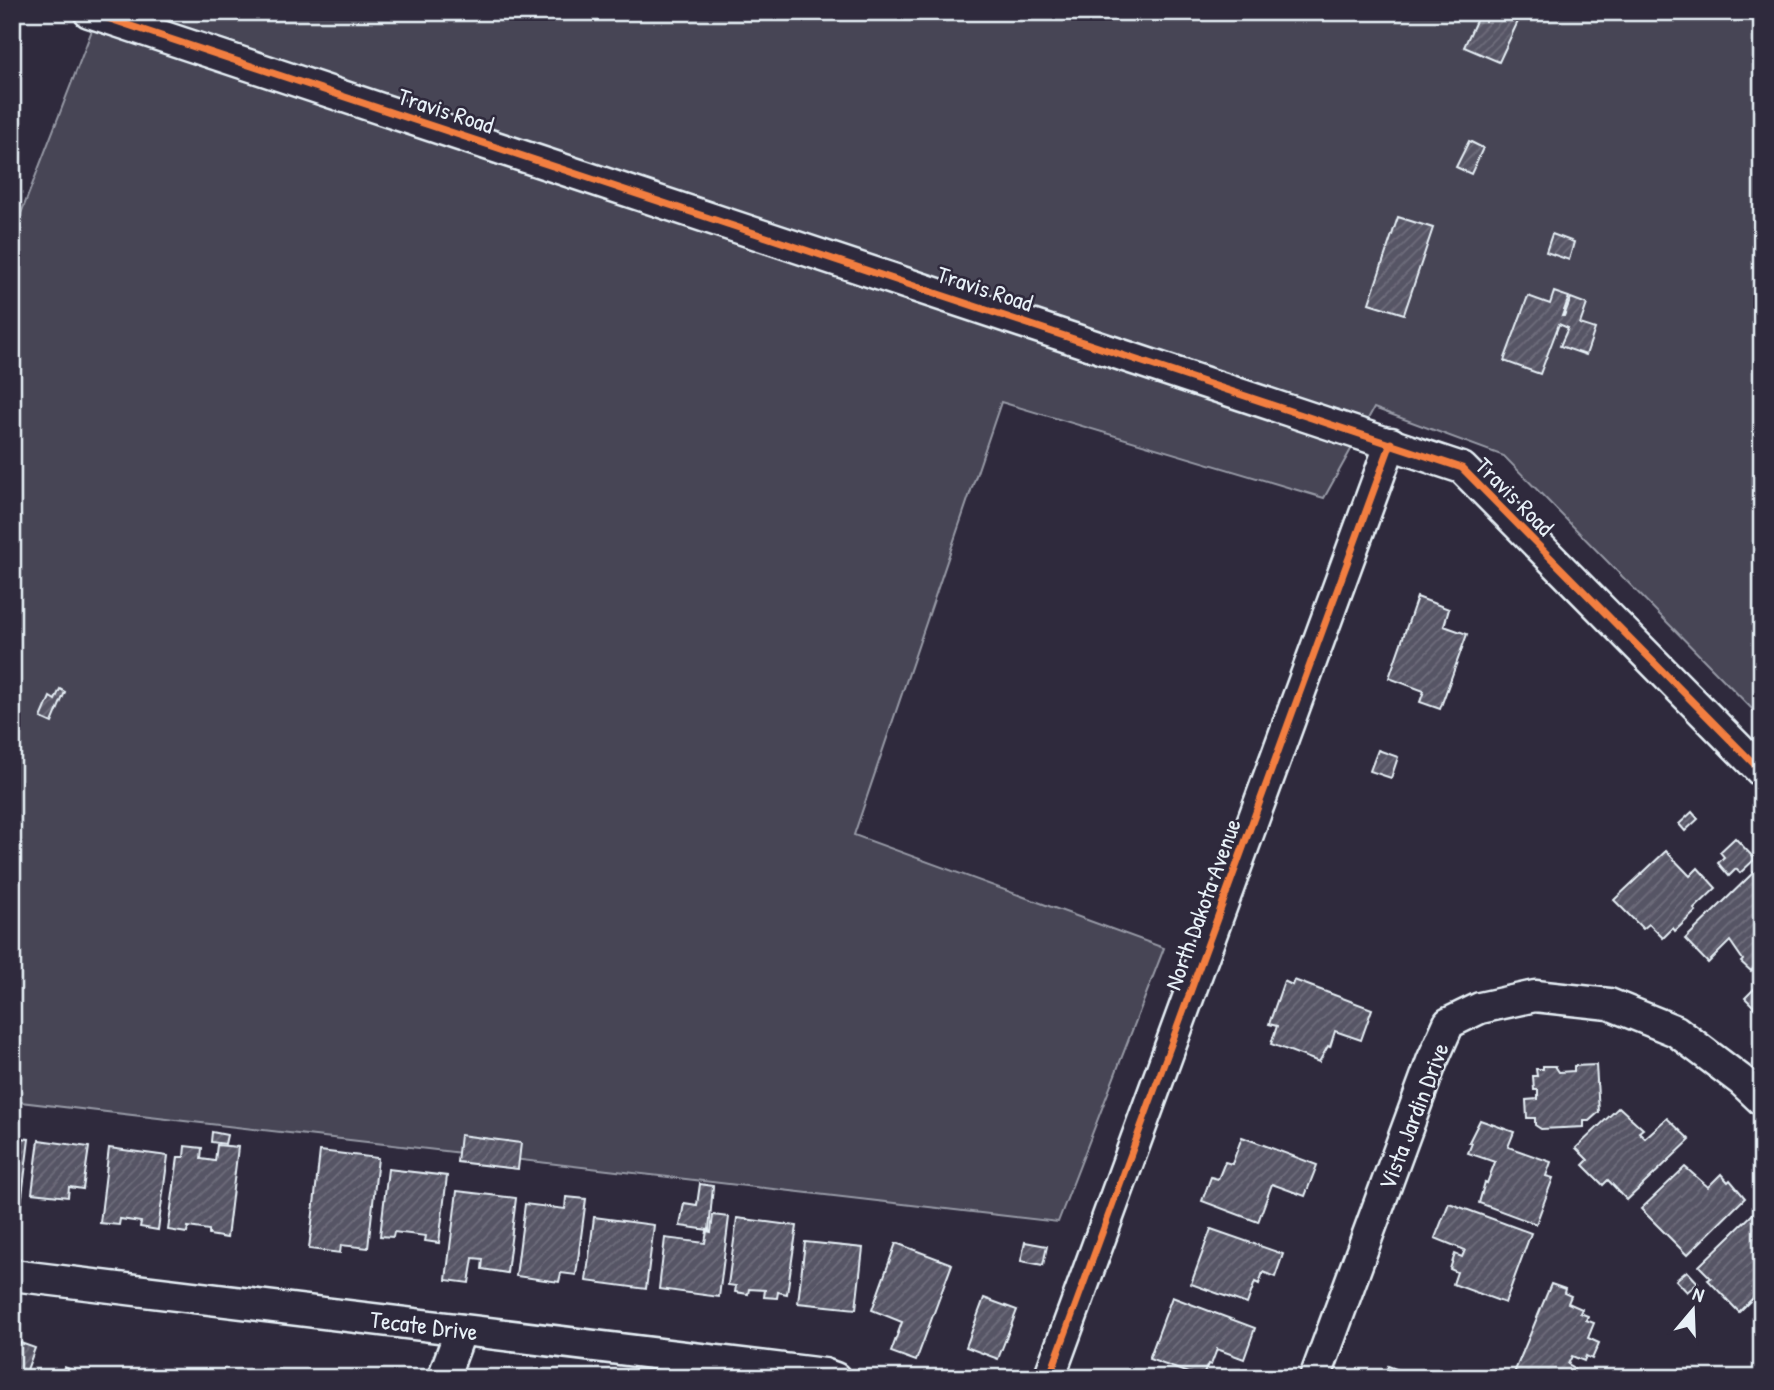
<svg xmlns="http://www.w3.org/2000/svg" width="1774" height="1390" font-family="'Patrick Hand',sans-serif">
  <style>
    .green { fill: #464455; stroke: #979aa6; stroke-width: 2 }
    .building { fill: url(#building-hatch); stroke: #e8f1f8; stroke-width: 2 }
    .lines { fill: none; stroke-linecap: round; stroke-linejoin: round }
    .minor-casing { stroke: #e8f1f8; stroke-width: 35 }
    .minor { stroke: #2f2a3d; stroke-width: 30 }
    .cycleway-casing { stroke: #2f2a3d; stroke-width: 11 }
    .cycleway { stroke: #f27e40; stroke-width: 7 }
    .labels { text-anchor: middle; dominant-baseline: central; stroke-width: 5; stroke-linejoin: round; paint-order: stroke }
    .street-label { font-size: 24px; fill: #e8f1f8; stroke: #2f2a3d }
  </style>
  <defs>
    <pattern id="building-hatch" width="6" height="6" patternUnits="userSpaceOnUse" patternTransform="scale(1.75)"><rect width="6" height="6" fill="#575565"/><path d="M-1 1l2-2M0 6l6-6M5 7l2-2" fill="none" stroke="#6f6e7c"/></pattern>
  </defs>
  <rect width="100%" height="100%" fill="#2f2a3d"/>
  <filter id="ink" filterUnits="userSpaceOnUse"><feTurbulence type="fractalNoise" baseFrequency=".0143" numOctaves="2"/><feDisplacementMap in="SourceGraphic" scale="14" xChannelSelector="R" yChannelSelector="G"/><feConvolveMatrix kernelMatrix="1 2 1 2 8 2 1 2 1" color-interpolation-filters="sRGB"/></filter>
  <g filter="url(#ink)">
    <path class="green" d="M99 12H1762V719L1504 456 1374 408 1324 498 1001 402 854 835 1164 948 1058 1222 12 1101V237Z"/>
    <g class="building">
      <path d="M1480 12H1515L1521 15 1499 62 1464 47Z"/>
      <path d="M1469 141 1483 148 1471 174 1456 167Z"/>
      <path d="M1398 217 1433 228 1404 314 1369 303Z"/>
      <path d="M1552 234 1574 242 1569 260 1546 252Z"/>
      <path d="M1554 292 1569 297 1562 316H1564L1571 298 1587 304 1580 324 1595 329 1586 355 1560 346 1568 328 1559 324 1540 374 1504 361 1528 296 1550 304Z"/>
      <path d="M1417 597 1449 609 1444 626 1467 634 1440 709 1420 702 1424 691 1389 678Z"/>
      <path d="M60 689 65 692 52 723 41 718 50 697 55 700Z"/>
      <path d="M1378 750 1398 757 1391 778 1370 771Z"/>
      <path d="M1692 812 1698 819 1685 831 1679 824Z"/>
      <path d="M1735 838 1755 859 1740 873 1736 869 1729 876 1718 863 1724 857 1720 852Z"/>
      <path d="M1666 851 1690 876 1698 868 1716 888 1694 909 1696 911 1675 931 1673 928 1663 938 1649 924 1643 929 1614 900Z"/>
      <path d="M1754 872 1762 880V967L1756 973 1753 969 1751 971 1741 962 1743 960 1730 941 1708 963 1685 939Z"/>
      <path d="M1294 980 1372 1009 1361 1040 1335 1031 1330 1047 1328 1046 1319 1062 1271 1044 1277 1026 1269 1024 1284 981 1292 985Z"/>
      <path d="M1762 981V1015L1745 998Z"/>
      <path d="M1596 1065 1599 1112 1589 1121H1584V1127L1541 1129 1535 1125V1118H1527L1526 1100 1538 1099V1090H1534L1533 1076H1537L1536 1069H1543V1066H1555L1559 1072 1574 1071V1066Z"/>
      <path d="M1619 1107 1643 1129 1639 1132 1645 1138 1667 1118 1690 1140 1627 1200 1608 1180 1603 1185 1583 1165 1588 1160 1576 1148Z"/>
      <path d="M1480 1120 1514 1132 1508 1147 1551 1162 1546 1176 1553 1178 1536 1224 1479 1203 1485 1182 1487 1183 1495 1162 1468 1153 1472 1143 1469 1142Z"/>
      <path d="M212 1132 227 1135 225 1144 211 1142Z"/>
      <path d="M460 1135 521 1143 518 1169 457 1162Z"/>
      <path d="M12 1137 29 1139 20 1213 12 1212Z"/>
      <path d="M1242 1137 1317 1165 1305 1196 1272 1184 1258 1222 1202 1201 1211 1177 1218 1179 1225 1162 1232 1164Z"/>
      <path d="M39 1140 89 1147 83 1189 69 1187 68 1197 32 1193Z"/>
      <path d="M217 1145 238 1147 227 1238 209 1235V1230L188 1227 187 1233 168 1230 178 1157H184L185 1146 202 1148 201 1159 215 1161Z"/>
      <path d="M109 1148 168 1156 158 1230 140 1227 141 1222 120 1219 119 1225 100 1223Z"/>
      <path d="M320 1151 378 1158 368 1248 341 1245 340 1253 309 1249Z"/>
      <path d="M1685 1167 1708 1187 1721 1174 1728 1182 1730 1180 1745 1198 1687 1255 1641 1209Z"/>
      <path d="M388 1169 447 1176 439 1243 425 1241 426 1236 394 1232 393 1237 380 1236Z"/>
      <path d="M700 1184 713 1186 709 1230 680 1226 684 1203 697 1205Z"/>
      <path d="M457 1191 516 1198 507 1273 482 1269 483 1259 473 1258 469 1283 446 1280Z"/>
      <path d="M566 1197 586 1199 576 1275 561 1273 559 1282 516 1276 525 1204 565 1209Z"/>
      <path d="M1449 1203 1531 1233 1505 1303 1453 1284 1457 1272 1450 1269 1455 1254 1462 1257 1465 1250 1435 1238Z"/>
      <path d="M1757 1210 1762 1215V1289L1739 1312 1708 1280 1711 1278 1699 1266Z"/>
      <path d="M713 1215 729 1217 719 1297 659 1289 665 1238 705 1243 707 1231 711 1232Z"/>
      <path d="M594 1217 654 1225 646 1289 586 1281Z"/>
      <path d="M737 1218 797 1226 787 1294 778 1292 777 1298 764 1297 765 1290 749 1289 748 1294 735 1292 736 1286 728 1285Z"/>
      <path d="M1211 1229 1283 1254 1275 1277 1263 1272 1259 1284 1255 1282 1247 1304 1191 1284Z"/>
      <path d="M805 1242 863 1248 856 1309 798 1303Z"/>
      <path d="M1025 1242 1047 1246 1043 1265 1021 1261Z"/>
      <path d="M896 1243 952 1264 916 1361 891 1352 902 1322 872 1310Z"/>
      <path d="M1687 1271 1698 1283 1687 1292 1676 1280Z"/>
      <path d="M1551 1284 1565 1289 1564 1293 1571 1296 1568 1303 1582 1309 1580 1313 1588 1316 1586 1320 1594 1323 1588 1338 1599 1343 1592 1359 1586 1356 1584 1361 1572 1356 1568 1364 1573 1367 1578 1378H1512Z"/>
      <path d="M1172 1297 1255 1328 1244 1359 1217 1349 1211 1365 1208 1364 1202 1378 1149 1359Z"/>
      <path d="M984 1298 1017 1310 998 1359 966 1347Z"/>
      <path d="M12 1340 35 1348 24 1378H12Z"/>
      <path d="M1388 1366 1420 1378H1384Z"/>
      <path d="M64 1367 94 1378H60Z"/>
    </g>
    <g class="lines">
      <defs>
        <g id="minor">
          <path d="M89 12 1462 468 1762 772"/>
          <path d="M12 1275 824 1374 835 1378"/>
          <path d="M443 1378 461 1330"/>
          <path d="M1049 1378 1391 443"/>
          <path d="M1315 1378 1432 1061 1449 1023 1480 1008 1535 996 1609 1004 1676 1031 1742 1081 1762 1100"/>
        </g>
      </defs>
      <use href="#minor" class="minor-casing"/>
      <use href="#minor" class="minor"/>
      <defs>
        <g id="cycleway">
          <path d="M89 12 1462 468 1762 772"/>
          <path d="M1049 1378 1391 443"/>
        </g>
      </defs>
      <use href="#cycleway" class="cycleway-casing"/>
      <use href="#cycleway" class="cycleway"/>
    </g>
  </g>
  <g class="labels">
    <g class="street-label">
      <text transform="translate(446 110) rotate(18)">Travis Road</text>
      <text transform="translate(985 288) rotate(18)">Travis Road</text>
      <text transform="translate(1515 496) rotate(45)">Travis Road</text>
      <text transform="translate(1202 904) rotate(-70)">North Dakota Avenue</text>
      <text transform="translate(1413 1116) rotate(-69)">Vista Jardin Drive</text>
      <text transform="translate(424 1325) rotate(7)">Tecate Drive</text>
    </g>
  </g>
  <rect width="1774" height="1390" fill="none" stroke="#2f2a3d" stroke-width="42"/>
  <rect x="21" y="21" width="1732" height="1348" fill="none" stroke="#e8f1f8" stroke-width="2.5" filter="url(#ink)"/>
  <g transform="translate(1693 1310) rotate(19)" stroke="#2f2a3d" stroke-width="5" paint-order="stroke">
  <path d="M0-5L12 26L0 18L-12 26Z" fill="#e8f1f8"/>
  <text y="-10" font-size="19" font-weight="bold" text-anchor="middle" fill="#e8f1f8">N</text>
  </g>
</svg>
